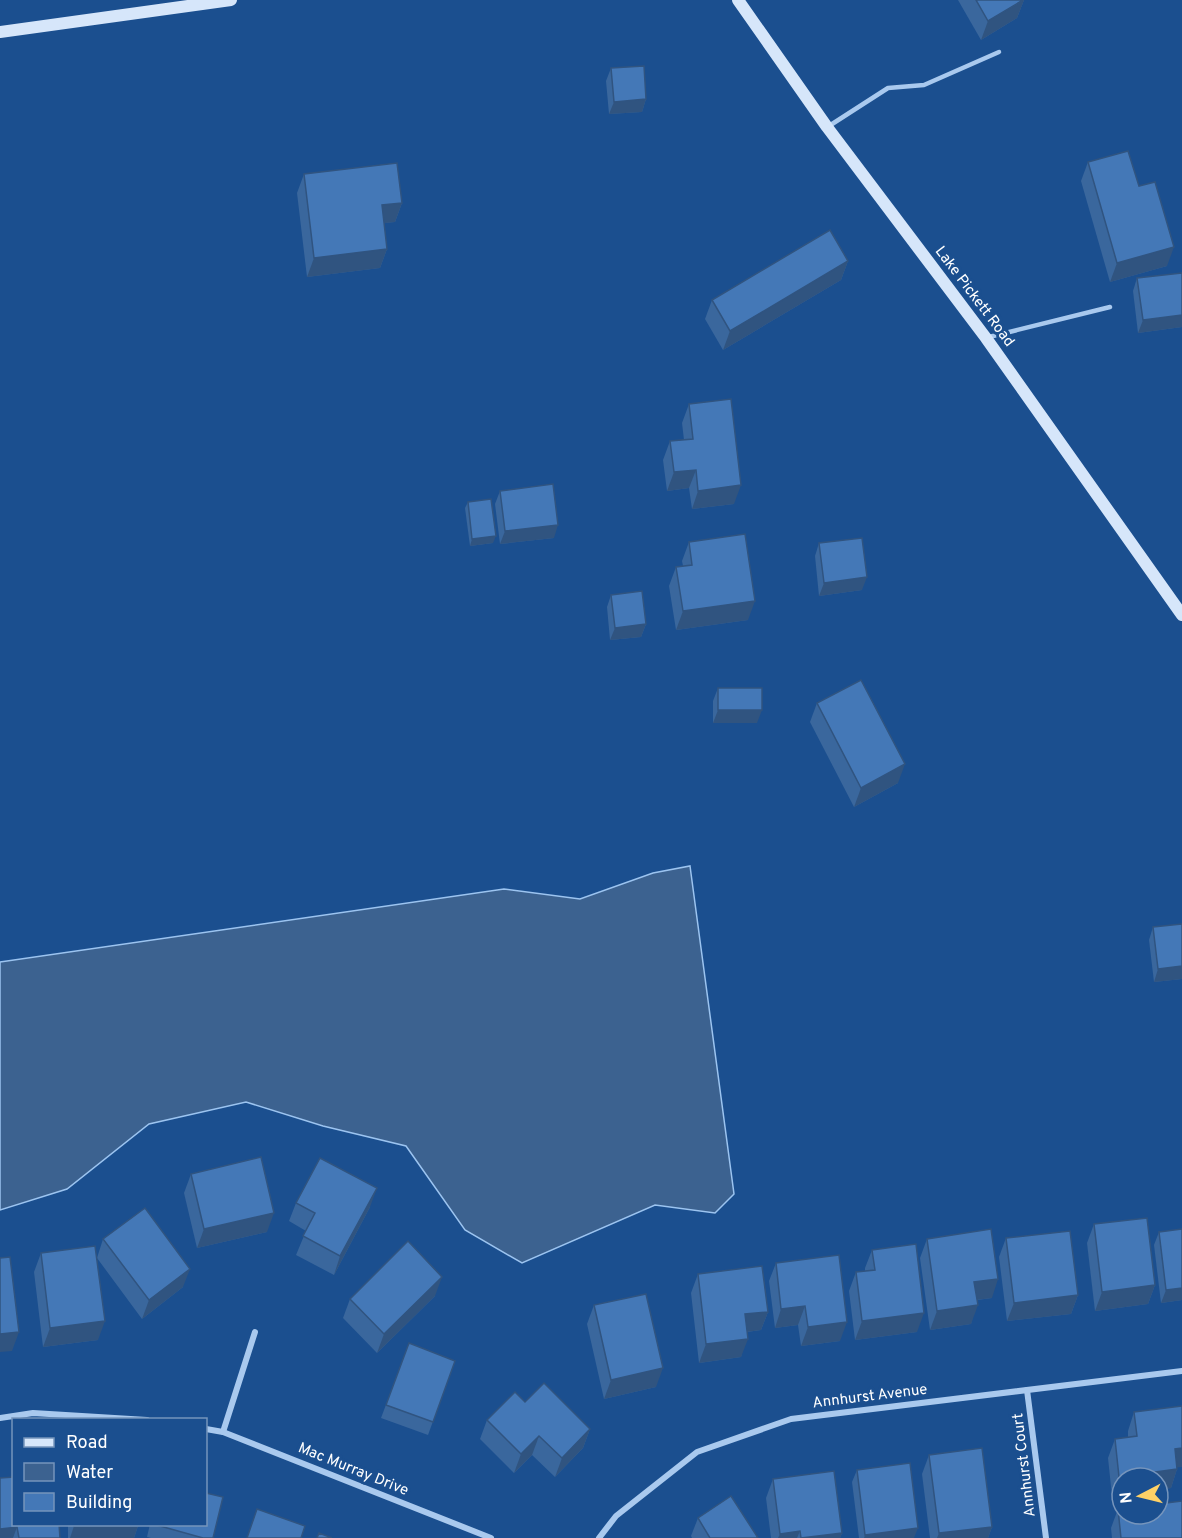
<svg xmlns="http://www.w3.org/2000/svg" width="1182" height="1538" font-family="Overpass,sans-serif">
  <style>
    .water { fill: #3c6290; stroke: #9cc4f0; stroke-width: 1.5 }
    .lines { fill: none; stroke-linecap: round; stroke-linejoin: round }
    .lane { stroke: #a9c9ee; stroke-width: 4.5 }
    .street { stroke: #a9c9ee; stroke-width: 6 }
    .secondary { stroke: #d6e6fa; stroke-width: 12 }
    .wall { fill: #3a679d }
    .shaded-wall { fill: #305480 }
    .building { fill: #4478b7; stroke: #305480; stroke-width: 1.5 }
    .labels { text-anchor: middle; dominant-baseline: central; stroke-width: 6; stroke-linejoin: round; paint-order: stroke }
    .street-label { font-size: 15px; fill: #fff; stroke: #1b4f8f }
  </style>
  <rect width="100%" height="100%" fill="#1b4f8f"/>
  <path class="water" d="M690 866 734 1194 715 1213 655 1205 522 1263 465 1230 406 1146 323 1126 246 1102 149 1124 67 1189 0 1210V962L504 889 580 899 653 873Z"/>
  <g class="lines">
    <g class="lane">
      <path d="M829 126 888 88 924 85 999 52"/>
      <path d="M989 337 1110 307"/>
    </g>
    <g class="street">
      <path d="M1027 1390 1046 1538"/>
      <path d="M0 1418 33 1413 147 1420"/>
      <path d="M206 1429 223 1432 491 1538"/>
      <path d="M223 1432 255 1332"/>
      <path d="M599 1538 616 1516 697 1452 791 1419 1182 1371"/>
    </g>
    <g class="secondary">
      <path d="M738 0 827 127 986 338 1182 615"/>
      <path d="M0 32 231 0"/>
    </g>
  </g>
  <g class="wall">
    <path d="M958 0H1024L1017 18 981 40Z"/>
    <path d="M611 68 646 99 642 112 609 114 606 81Z"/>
    <path d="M1088 162 1139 186 1167 266 1110 282 1081 181Z"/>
    <path d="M304 174 402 203 395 222 384 223 387 249 380 268 307 277 297 193Z"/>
    <path d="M848 261 841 280 723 350 705 319 712 300Z"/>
    <path d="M1182 273V327L1138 333 1133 291 1137 278Z"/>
    <path d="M689 404 734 504 692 509 689 488 667 491 663 460 670 441 684 440 682 423Z"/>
    <path d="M500 491 554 538 500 544 495 504Z"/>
    <path d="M468 502 493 543 470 546 465 508Z"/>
    <path d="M689 542 748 620 676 630 669 586 676 567 683 566 682 561Z"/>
    <path d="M819 543 862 590 819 596 815 556Z"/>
    <path d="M611 595 646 624 641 637 610 640 607 607Z"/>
    <path d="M718 688 757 723H713V701Z"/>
    <path d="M817 703 898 783 854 807 810 722Z"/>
    <path d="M1182 924V979L1154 982 1149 940 1153 927Z"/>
    <path d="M191 1174 267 1232 197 1248 184 1193Z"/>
    <path d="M296 1203 370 1207 334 1275 296 1255 306 1231 289 1221Z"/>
    <path d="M1094 1224 1155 1285 1148 1304 1095 1311 1087 1243Z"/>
    <path d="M1159 1232 1182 1300 1161 1303 1154 1245Z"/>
    <path d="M1006 1238 1078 1295 1071 1314 1007 1321 999 1257Z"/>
    <path d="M103 1239 183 1287 142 1319 97 1258 98 1340 43 1347 34 1272 41 1253 97 1258Z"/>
    <path d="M927 1239 992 1298 977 1300 971 1324 930 1330 920 1258Z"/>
    <path d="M872 1250 917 1332 855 1340 849 1291 856 1272 865 1271V1268Z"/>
    <path d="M776 1263 840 1341 801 1346 798 1325 775 1328 769 1281Z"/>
    <path d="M698 1274 768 1312 761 1330 747 1332 741 1357 699 1363 691 1293Z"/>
    <path d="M435 1296 377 1353 343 1318 350 1299Z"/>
    <path d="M594 1305 656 1387 604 1399 587 1324Z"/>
    <path d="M409 1343 455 1361 428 1435 381 1418Z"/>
    <path d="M525 1402 590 1429 583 1448 555 1477 532 1455 514 1473 480 1439 487 1420Z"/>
    <path d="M1134 1412 1177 1467V1469L1171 1488 1158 1490V1478L1112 1496 1108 1458 1115 1439 1128 1438V1431Z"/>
    <path d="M929 1455 992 1527 988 1538H930L922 1474Z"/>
    <path d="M857 1470 914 1538H859L852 1482Z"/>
    <path d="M0 1478 60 1538H0Z"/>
    <path d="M773 1479 842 1533 840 1538H771L766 1498Z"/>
    <path d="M1118 1509 1182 1538H1112L1111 1528Z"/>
    <path d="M698 1518 758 1538H692L691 1536Z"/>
    <path d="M68 1524H138V1526L134 1538H68Z"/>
    <path d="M150 1524H206L213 1538H151L147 1537Z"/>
  </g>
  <g class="shaded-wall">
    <path d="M1024 0 1017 18 981 40 988 21Z"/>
    <path d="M646 99 642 112 609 114 614 102Z"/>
    <path d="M402 203 395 222 375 224 382 205Z"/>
    <path d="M1174 247 1167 266 1110 282 1117 263Z"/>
    <path d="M387 249 380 268 307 277 314 258Z"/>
    <path d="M848 261 841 280 723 350 730 331Z"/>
    <path d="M1182 315V327L1138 333 1143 320Z"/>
    <path d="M696 470 689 488 667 491 674 472Z"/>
    <path d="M741 485 734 504 692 509 698 491Z"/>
    <path d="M558 525 554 538 500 544 505 531Z"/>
    <path d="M496 536 493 543 470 546 472 539Z"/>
    <path d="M867 577 862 590 819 596 824 583Z"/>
    <path d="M755 601 748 620 676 630 683 611Z"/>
    <path d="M646 624 641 637 610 640 615 628Z"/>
    <path d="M718 710H762L757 723H713Z"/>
    <path d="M905 764 898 783 854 807 861 788Z"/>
    <path d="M1182 966V979L1154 982 1158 969Z"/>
    <path d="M377 1188 370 1207 334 1275 340 1256Z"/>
    <path d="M274 1213 267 1232 197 1248 204 1229Z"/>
    <path d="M190 1269 183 1287 142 1319 149 1300Z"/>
    <path d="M442 1277 435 1296 377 1353 384 1334Z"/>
    <path d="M998 1279 992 1298 967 1301 974 1282Z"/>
    <path d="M1155 1285 1148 1304 1095 1311 1102 1292Z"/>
    <path d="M1182 1288V1300L1161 1303 1166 1290Z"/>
    <path d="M1078 1295 1071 1314 1007 1321 1014 1303Z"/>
    <path d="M978 1305 971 1324 930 1330 937 1311Z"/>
    <path d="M805 1306 798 1325 775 1328 781 1309Z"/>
    <path d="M768 1312 761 1330 738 1333 745 1314Z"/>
    <path d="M924 1313 917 1332 855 1340 862 1321Z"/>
    <path d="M105 1321 98 1340 43 1347 50 1328Z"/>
    <path d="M847 1322 840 1341 801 1346 808 1327Z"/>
    <path d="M19 1332 12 1351 0 1352V1334Z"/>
    <path d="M748 1339 741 1357 699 1363 706 1344Z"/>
    <path d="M663 1368 656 1387 604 1399 611 1380Z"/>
    <path d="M590 1429 583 1448 555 1477 562 1458Z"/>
    <path d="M539 1436 532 1455 514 1473 521 1454Z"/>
    <path d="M1182 1448V1467L1168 1468 1175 1449Z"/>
    <path d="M1177 1469 1171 1488 1158 1490V1478H1122V1494L1112 1496 1119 1477Z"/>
    <path d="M74 1526H138L134 1538H70Z"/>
    <path d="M17 1527 13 1538H0V1529Z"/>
    <path d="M992 1527 988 1538H937L939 1533Z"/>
    <path d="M918 1528 914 1538H864L865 1535Z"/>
    <path d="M800 1531 797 1538H778L780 1534Z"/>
    <path d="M842 1533 840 1538H801Z"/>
  </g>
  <g class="building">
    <path d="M976 0H1023L988 21Z"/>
    <path d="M644 66 646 99 614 102 611 68Z"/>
    <path d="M1128 151 1139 186 1155 182 1174 247 1117 263 1088 162Z"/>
    <path d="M397 163 402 203 382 205 387 249 314 258 304 174Z"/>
    <path d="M830 230 848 261 730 331 712 300Z"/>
    <path d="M1182 273V315L1143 320 1137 278Z"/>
    <path d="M731 399 741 485 698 491 696 470 674 472 670 441 693 439 689 404Z"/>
    <path d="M553 484 558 525 505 531 500 491Z"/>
    <path d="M491 499 496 536 472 539 468 502Z"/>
    <path d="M745 534 755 601 683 611 676 567 692 565 689 542Z"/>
    <path d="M862 538 867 577 824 583 819 543Z"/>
    <path d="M642 591 646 624 615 628 611 595Z"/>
    <path d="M861 680 905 764 861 788 817 703Z"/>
    <rect x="718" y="688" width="44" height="22"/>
    <path d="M1182 924V966L1158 969 1153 927Z"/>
    <path d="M261 1157 274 1213 204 1229 191 1174Z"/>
    <path d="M320 1158 377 1188 340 1256 303 1236 315 1213 296 1203Z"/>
    <path d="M145 1208 190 1269 149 1300 103 1239Z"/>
    <path d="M1147 1218 1155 1285 1102 1292 1094 1224Z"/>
    <path d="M991 1229 998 1279 974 1282 978 1305 937 1311 927 1239Z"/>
    <path d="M1182 1229V1288L1166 1290 1159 1232Z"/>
    <path d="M1070 1231 1078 1295 1014 1303 1006 1238Z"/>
    <path d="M408 1241 442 1277 384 1334 350 1299Z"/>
    <path d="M916 1244 924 1313 862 1321 856 1272 875 1270 872 1250Z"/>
    <path d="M95 1246 105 1321 50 1328 41 1253Z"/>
    <path d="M839 1255 847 1322 808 1327 805 1306 781 1309 776 1263Z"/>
    <path d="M10 1257 19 1332 0 1334V1258Z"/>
    <path d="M762 1266 768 1312 745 1314 748 1339 706 1344 698 1274Z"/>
    <path d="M646 1294 663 1368 611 1380 594 1305Z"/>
    <path d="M409 1343 455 1361 433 1422 386 1405Z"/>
    <path d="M544 1383 590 1429 562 1458 539 1436 521 1454 487 1420 515 1392 525 1402Z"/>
    <path d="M1182 1406V1448L1175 1449 1177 1469 1119 1477 1115 1439 1137 1436 1134 1412Z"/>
    <path d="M982 1448 992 1527 939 1533 929 1455Z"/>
    <path d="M910 1463 918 1528 865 1535 857 1470Z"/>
    <path d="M834 1471 842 1533 801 1538 800 1531 780 1534 773 1479Z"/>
    <path d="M14 1477V1524H59L60 1538H19L17 1527 0 1529V1478Z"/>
    <path d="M206 1493 223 1497 213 1538H203L153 1524H206Z"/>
    <path d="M731 1496 758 1538H710L698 1518Z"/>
    <path d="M1182 1501V1538H1121L1118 1509H1122V1514H1158V1504Z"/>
    <path d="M257 1509 305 1526 301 1538H247Z"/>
    <rect x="74" y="1524" width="64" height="2"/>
    <path d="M319 1533 332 1538H317Z"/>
  </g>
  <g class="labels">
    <g class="street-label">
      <text transform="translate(974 297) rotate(53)">Lake Pickett Road</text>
      <text transform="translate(870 1397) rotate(-7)">Annhurst Avenue</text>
      <text transform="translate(1025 1465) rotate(-97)">Annhurst Court</text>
      <text transform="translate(353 1470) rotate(22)">Mac Murray Drive</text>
    </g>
  </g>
  <rect x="12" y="1418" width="195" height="108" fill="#1b4f8f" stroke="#7695bc" stroke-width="1.5"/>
  <rect x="24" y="1438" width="30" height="9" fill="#d6e6fa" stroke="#7695bc" stroke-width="1.5"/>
  <text x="66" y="1448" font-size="18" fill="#ffffff">Road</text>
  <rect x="24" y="1463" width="30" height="18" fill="#3c6290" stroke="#7695bc" stroke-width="1.5"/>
  <text x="66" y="1478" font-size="18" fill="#ffffff">Water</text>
  <rect x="24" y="1493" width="30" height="18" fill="#4478b7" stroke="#7695bc" stroke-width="1.5"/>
  <text x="66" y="1508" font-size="18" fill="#ffffff">Building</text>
  <g transform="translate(1140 1496) rotate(263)"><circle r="28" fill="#1b4f8f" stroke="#7695bc" stroke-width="1.5"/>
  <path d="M0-4.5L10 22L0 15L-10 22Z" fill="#ffd166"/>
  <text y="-9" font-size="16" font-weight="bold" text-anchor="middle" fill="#ffffff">N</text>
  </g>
</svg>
